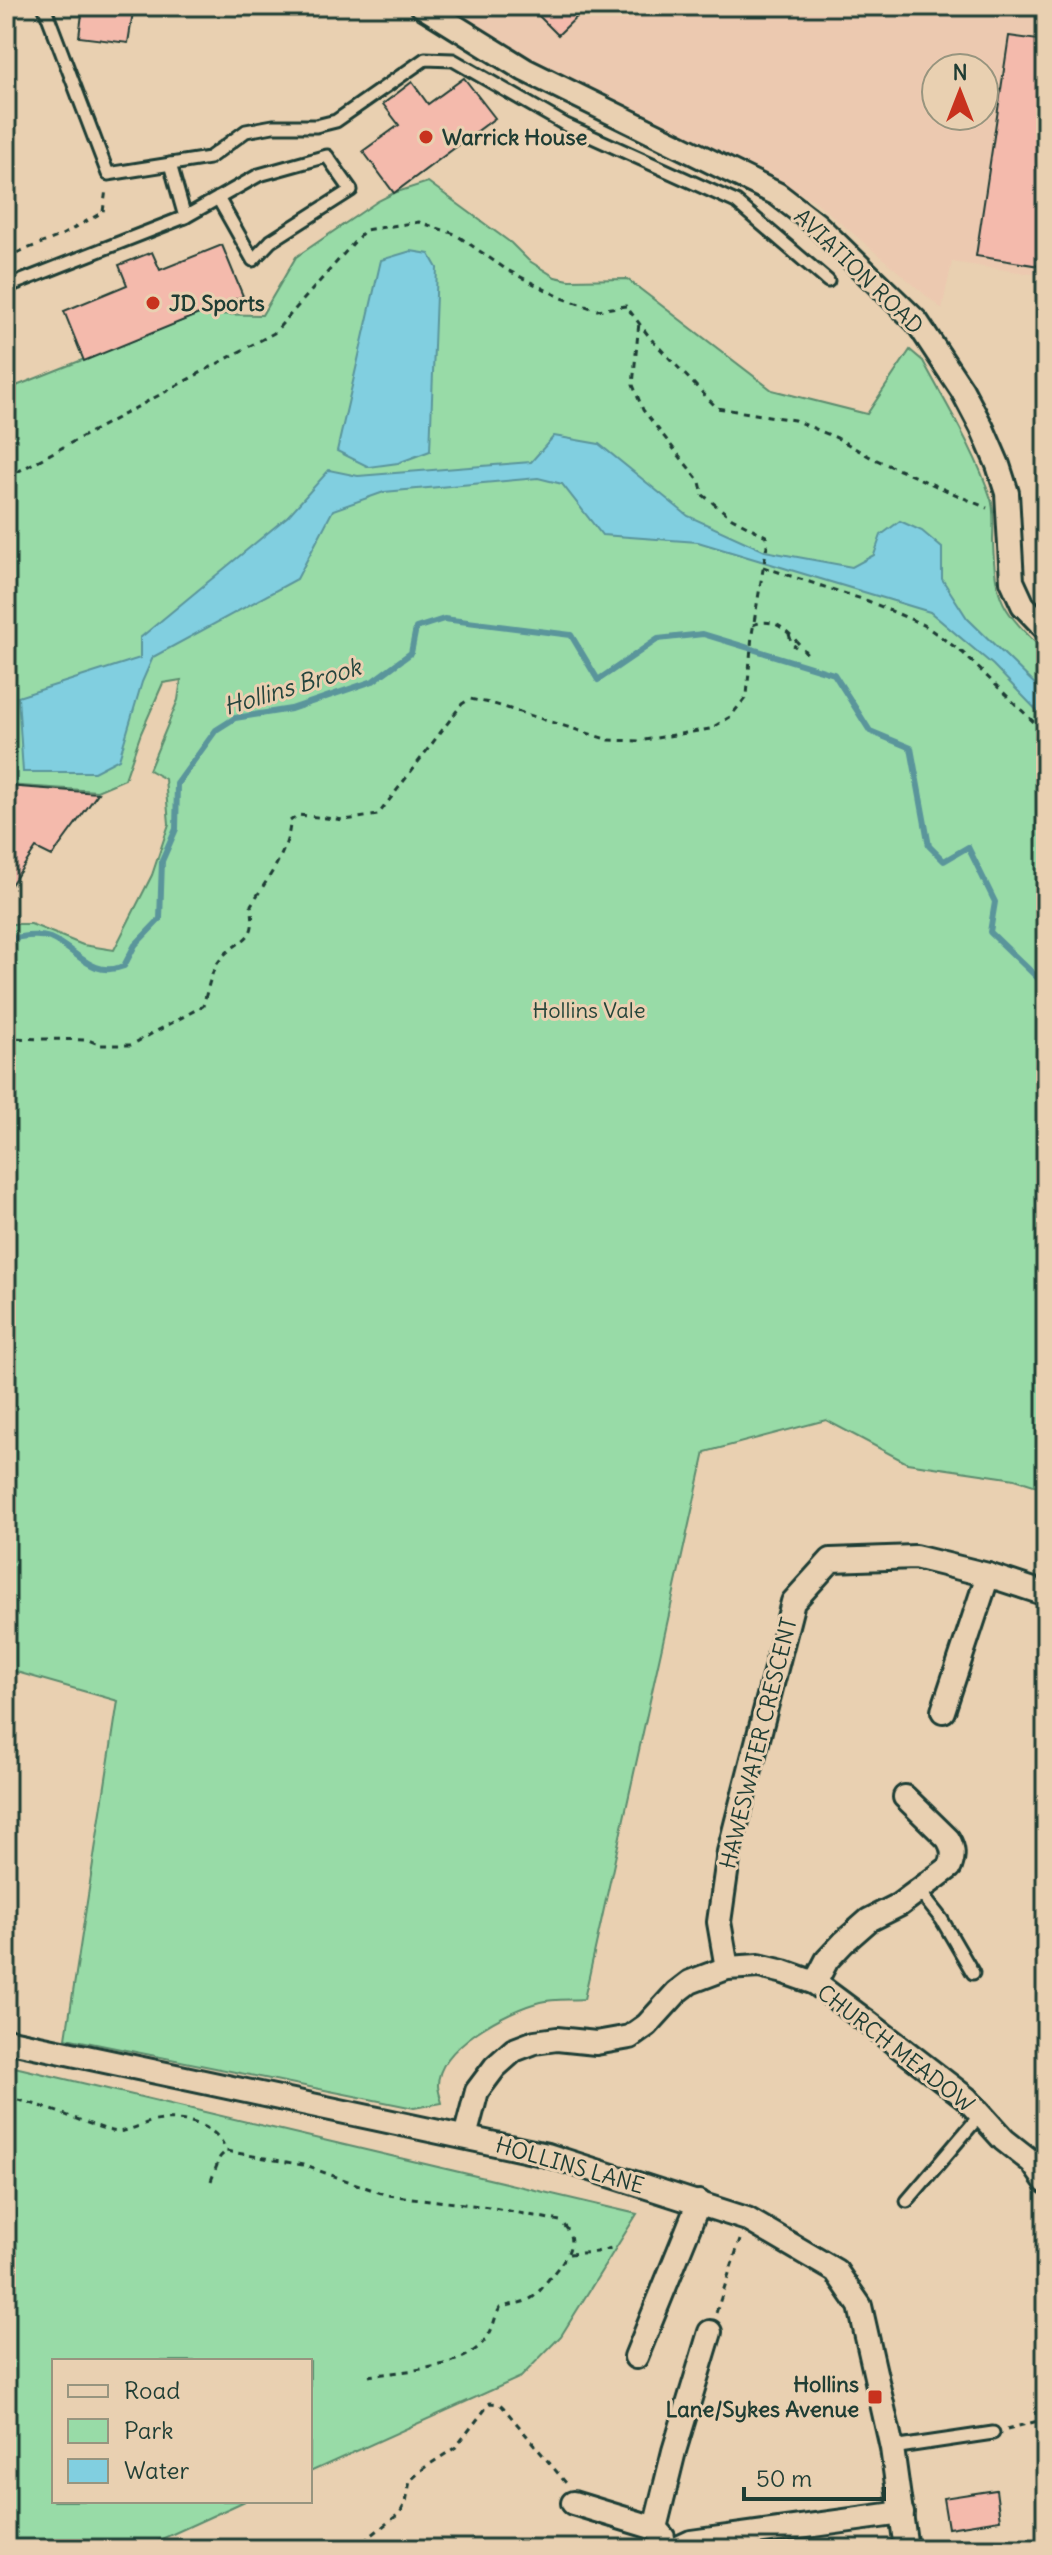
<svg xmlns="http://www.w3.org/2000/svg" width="1052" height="2555" font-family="Delius,sans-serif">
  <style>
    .built { fill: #ecc9b0; fill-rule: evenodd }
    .green { fill: #98dba7; stroke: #5c8c6e; stroke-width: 2 }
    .water { fill: #81cfe0; stroke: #5a959b; stroke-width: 2 }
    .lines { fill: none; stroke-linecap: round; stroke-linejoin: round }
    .stream { stroke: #5a959b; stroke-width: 6 }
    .building { fill: #f4baac; stroke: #1f3d34; stroke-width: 2 }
    .lane-casing { stroke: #1f3d34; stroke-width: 17 }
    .street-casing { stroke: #1f3d34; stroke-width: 28 }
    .path { stroke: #1f3d34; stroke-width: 3; stroke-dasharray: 6 6; stroke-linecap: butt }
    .lane { stroke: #e9d0b1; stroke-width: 11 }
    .street { stroke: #e9d0b1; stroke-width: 22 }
    .poi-dot { fill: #c8321e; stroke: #e9d0b1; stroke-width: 3 }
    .labels { text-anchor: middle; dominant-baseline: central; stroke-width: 6; stroke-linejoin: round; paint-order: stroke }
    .poi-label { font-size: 22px; font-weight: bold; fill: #1f3d34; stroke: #e9d0b1; text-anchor: start }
    .street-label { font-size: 22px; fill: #1f3d34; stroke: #e9d0b1 }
    .park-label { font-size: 22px; fill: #25453a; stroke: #e9d0b1 }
    .water-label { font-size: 24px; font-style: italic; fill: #24443d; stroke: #e9d0b1 }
  </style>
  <rect width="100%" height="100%" fill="#e9d0b1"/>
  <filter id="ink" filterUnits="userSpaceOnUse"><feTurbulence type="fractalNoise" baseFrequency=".0125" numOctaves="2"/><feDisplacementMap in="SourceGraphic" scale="16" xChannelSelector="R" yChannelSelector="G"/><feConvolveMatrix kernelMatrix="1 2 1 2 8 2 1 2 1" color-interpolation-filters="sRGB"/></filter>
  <g filter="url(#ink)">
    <path class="built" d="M439 6H1046V276L952 262 942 309 815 201 508 50ZM936 68H984V116H936Z"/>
    <g class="green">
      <path d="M428 182 511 243 528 260 555 277 569 280 627 279 772 390 867 414 910 350 923 361C947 406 975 450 991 499 995 512 993 528 993 541 995 604 1003 610 1046 653V1489L1015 1479 907 1463 826 1420 705 1452 584 1999C570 2000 554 1999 540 2002 508 2010 438 2047 438 2085 438 2091 441 2098 442 2103L414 2108 66 2038 118 1701 6 1669V924H31L83 945 114 950 152 875 169 824 165 779 149 770 178 700 181 680 163 683 141 733 125 779 97 791 6 785V390L199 314 262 315 296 257 378 201 394 193Z"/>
      <path d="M6 2065 637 2214 561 2336 521 2377 310 2472V2361H54V2501H245L140 2549H6Z"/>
    </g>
    <g class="water">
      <path d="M411 251 429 254 437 268 430 451 398 463 369 467 337 451 381 260Z"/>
      <path d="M554 436 599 444 688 516 765 551 852 567 874 555 881 535 900 521 922 531 942 548V579L967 618 1046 695V720L993 665 930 612 698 542 602 535 562 484 538 478 384 492 333 510 297 579 153 657 142 682 119 759 94 772H23L18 697 140 658V638L288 516 329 470 358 476 531 462Z"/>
    </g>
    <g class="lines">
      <path class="stream" d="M6 940C19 937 37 933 50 938 78 950 91 979 124 966L135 945 160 919 162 861 176 829 177 784 216 730 235 718 291 709 373 681 411 653 416 628 444 619 571 635 598 680 658 639 703 634 834 674 870 731 911 748 929 846 944 861 968 847 995 902 990 932 1044 984 1046 994"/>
    </g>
    <g class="building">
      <path d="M83 6H134L128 43 79 37Z"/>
      <path d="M529 6H588L558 35Z"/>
      <path d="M1009 36 1046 41V267L976 256Z"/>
      <path d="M464 78 495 118 394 193 363 151 399 125 383 104 412 82 428 104Z"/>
      <path d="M222 245 243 296 84 361 64 311 127 285 119 265 152 252 160 270Z"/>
      <path d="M6 786 98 793 52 856 36 848 6 892Z"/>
      <path d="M996 2490 1000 2520 948 2528 943 2498Z"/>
    </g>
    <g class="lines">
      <defs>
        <g id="lane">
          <path d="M44 6 108 174 209 158 246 131 273 126H316L336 121 425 59 453 60 566 125 736 202 828 281"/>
          <path d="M185 217 259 175 327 156 351 190 271 241 253 260 218 198"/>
          <path d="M6 287 185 217 170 164"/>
          <path d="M919 1891 942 1920 973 1973"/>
          <path d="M907 2201 981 2114"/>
          <path d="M892 2448 993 2433"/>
        </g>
        <g id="street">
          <path d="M422 6 525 70 777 194 816 224 917 322 962 390 982 428 998 465 1007 493 1012 581 1023 605 1046 629"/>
          <path d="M943 1711 988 1575"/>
          <path d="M727 1968 719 1922 729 1852 793 1602 831 1560 915 1557 988 1575 1046 1594"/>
          <path d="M815 1983 827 1960 844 1942 869 1920 899 1905 950 1867C954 1856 954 1849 948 1839L905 1797"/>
          <path d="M6 2040 547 2155 747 2219 836 2271 860 2306 892 2448 906 2549"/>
          <path d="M465 2137 477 2091 495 2067 514 2050 535 2042 557 2039 596 2043 630 2037 647 2025 677 1992 690 1982 727 1968 759 1966 784 1972 815 1983 870 2024 966 2098 1004 2140 1032 2162 1046 2182"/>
          <path d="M636 2357 699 2202"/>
          <path d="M573 2503 655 2528 663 2537"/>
          <path d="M655 2528 674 2451 710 2332"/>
          <path d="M676 2549 691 2542 902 2513"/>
        </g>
      </defs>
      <use href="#lane" class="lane-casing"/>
      <use href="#street" class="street-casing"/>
      <g class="path">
        <path d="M6 257 60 236 103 212 106 189"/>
        <path d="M6 478 274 333 365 230 419 222 455 234 507 270 562 298 597 310 626 306 651 339 717 408 794 420 837 438 872 458 987 508"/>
        <path d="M763 567 868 601 924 625 963 653 1046 734"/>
        <path d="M753 625C779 614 794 639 809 656"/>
        <path d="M789 634 792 644 796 647"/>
        <path d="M6 1038 88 1040 101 1045H131L203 1006C207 993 210 975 217 964 236 935 259 947 251 905 266 881 290 850 290 821L298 815 345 820 378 815 462 704 470 699 494 704 609 740 639 741 710 729 730 717 747 696 752 634 767 546 766 536 732 518 703 495 700 482 643 410 633 385 639 322"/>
        <path d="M6 2098C43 2103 76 2121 112 2131 123 2134 137 2126 147 2123 175 2115 217 2121 226 2151L303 2165 387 2195 489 2207 560 2221C582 2240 566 2258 552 2275 545 2283 540 2293 530 2299 521 2304 510 2304 500 2308 494 2317 494 2328 487 2337 466 2370 405 2370 369 2376"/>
        <path d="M211 2181 220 2157 226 2151"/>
        <path d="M569 2254 596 2252 615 2247"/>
        <path d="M716 2313 740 2240"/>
        <path d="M1007 2429 1046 2419"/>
        <path d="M354 2549 400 2513 406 2502 410 2481 424 2468 456 2447 490 2403 500 2404 503 2407 566 2483"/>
      </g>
      <use href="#lane" class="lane"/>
      <use href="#street" class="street"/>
    </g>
  </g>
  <g class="poi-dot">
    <circle cx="426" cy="137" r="8"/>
    <circle cx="153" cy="303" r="8"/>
    <rect x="867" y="2389" width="16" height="16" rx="4"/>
  </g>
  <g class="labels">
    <g class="poi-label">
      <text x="442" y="137">Warrick House</text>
      <text x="169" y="303">JD Sports</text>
      <text x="859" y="2384" text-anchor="end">Hollins<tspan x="859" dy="25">Lane/Sykes Avenue</tspan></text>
    </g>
    <g class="street-label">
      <text transform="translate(859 271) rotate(44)">AVIATION ROAD</text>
      <text transform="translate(758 1743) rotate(-76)">HAWESWATER CRESCENT</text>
      <text transform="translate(896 2048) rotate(38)">CHURCH MEADOW</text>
      <text transform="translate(570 2165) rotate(16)">HOLLINS LANE</text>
    </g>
    <g class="park-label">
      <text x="589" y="1010">Hollins Vale</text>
    </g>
    <g class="water-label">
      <text transform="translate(292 686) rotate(-17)">Hollins Brook</text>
    </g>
  </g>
  <rect width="1052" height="2555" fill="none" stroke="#e9d0b1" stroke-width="32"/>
  <rect x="16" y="16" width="1020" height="2523" fill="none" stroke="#1f3d34" stroke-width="3" filter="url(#ink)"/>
  <rect x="52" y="2359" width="260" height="144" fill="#e9d0b1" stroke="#98957f" stroke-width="2"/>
  <rect x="68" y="2385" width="40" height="12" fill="#e9d0b1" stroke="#98957f" stroke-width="2"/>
  <text x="124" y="2399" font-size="24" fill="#1f3d34">Road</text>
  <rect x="68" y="2419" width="40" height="24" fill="#98dba7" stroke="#98957f" stroke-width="2"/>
  <text x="124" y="2439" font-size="24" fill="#1f3d34">Park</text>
  <rect x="68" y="2459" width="40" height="24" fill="#81cfe0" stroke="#98957f" stroke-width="2"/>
  <text x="124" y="2479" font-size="24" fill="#1f3d34">Water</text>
  <g transform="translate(960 92)"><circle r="38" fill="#e9d0b1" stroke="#98957f" stroke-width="2"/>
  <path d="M0-6L14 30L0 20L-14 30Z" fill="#c8321e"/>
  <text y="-12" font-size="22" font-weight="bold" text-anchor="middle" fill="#1f3d34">N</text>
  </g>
  <path d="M744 2487v12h140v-12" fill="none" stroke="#1f3d34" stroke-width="4"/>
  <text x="756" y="2487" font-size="24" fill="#1f3d34" stroke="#e9d0b1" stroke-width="6" paint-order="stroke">50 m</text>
</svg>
